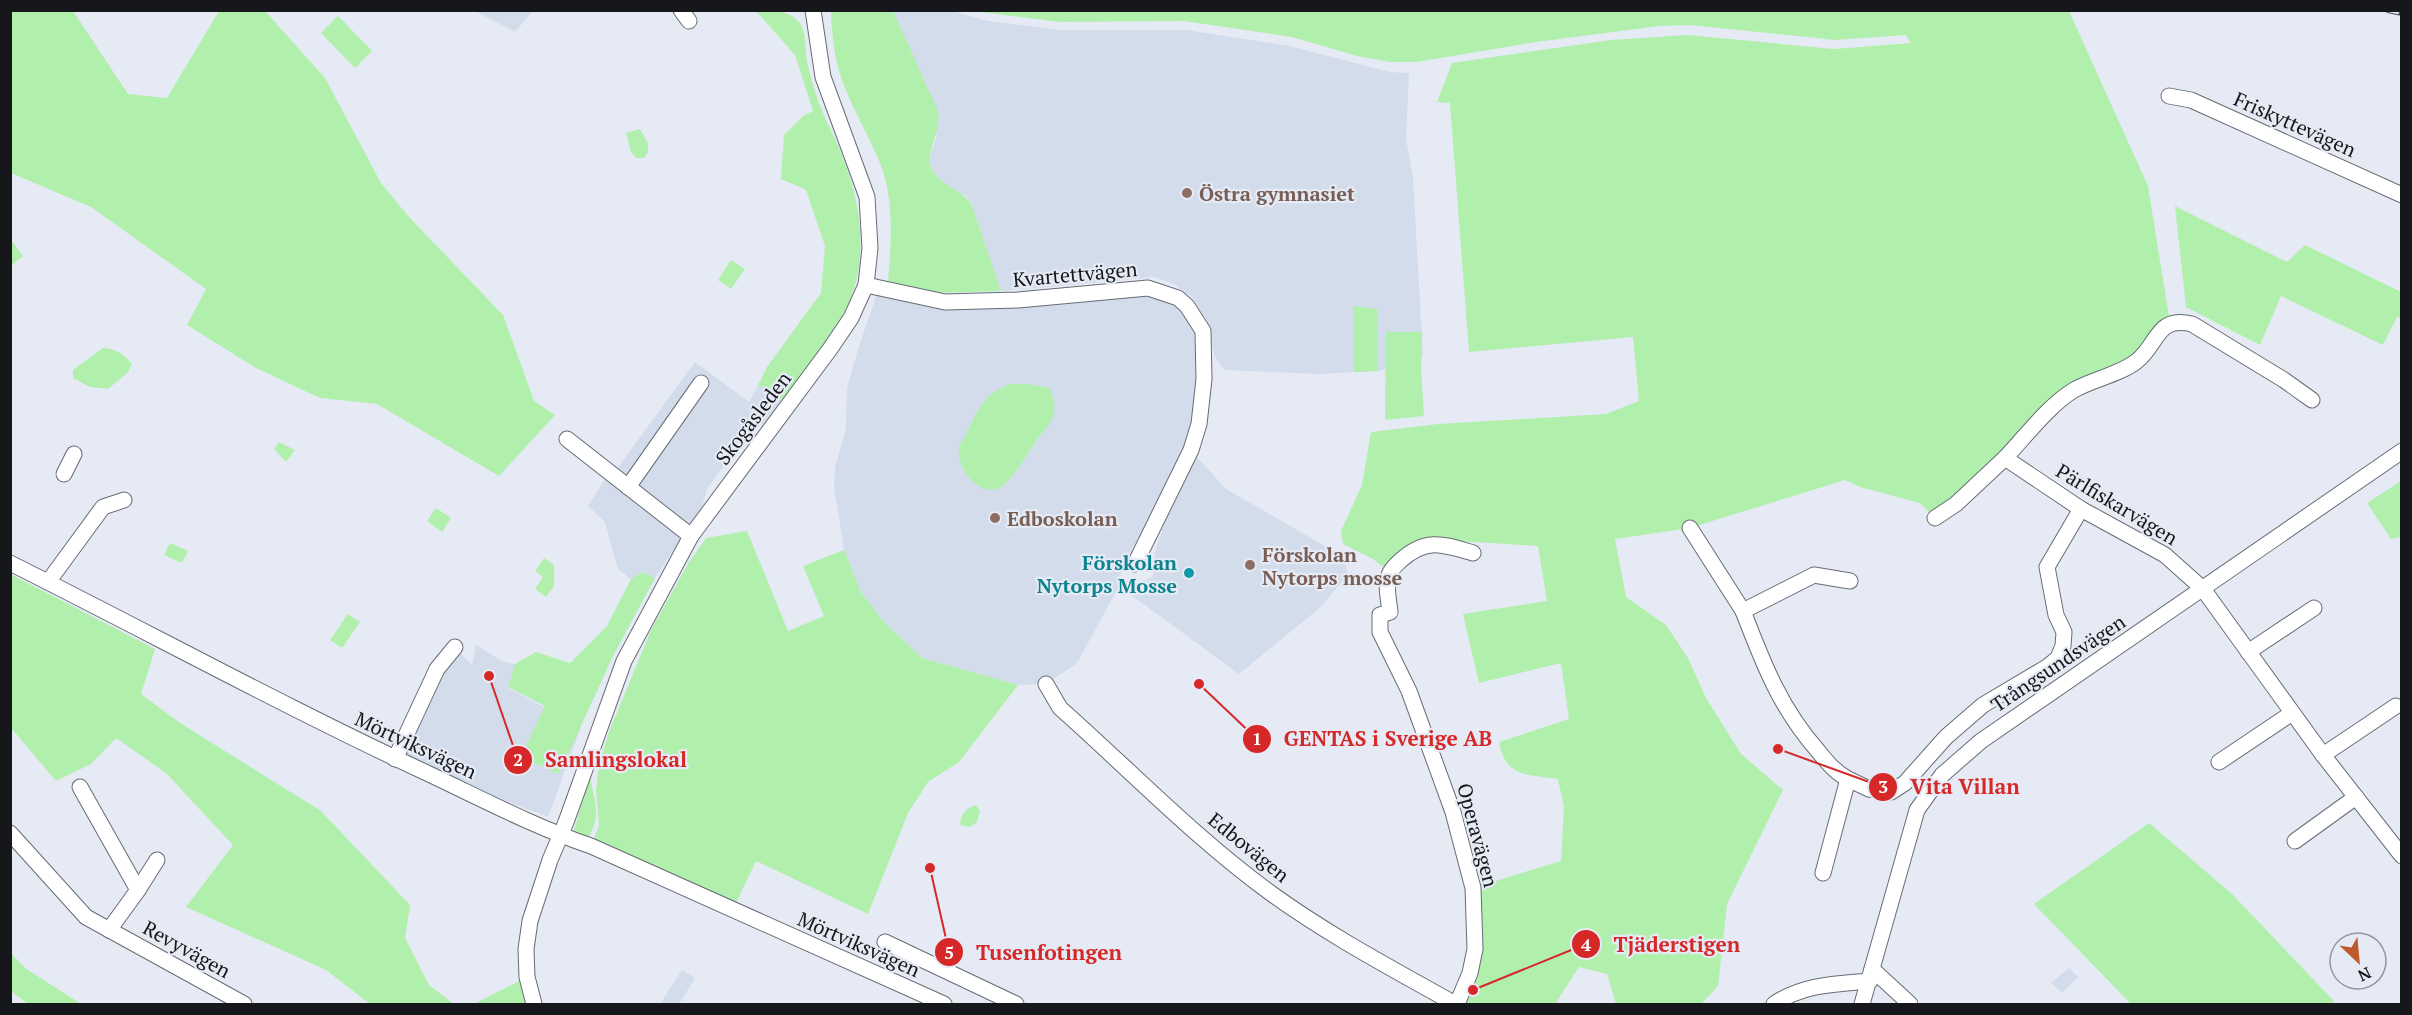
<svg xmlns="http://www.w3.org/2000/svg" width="2412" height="1015" font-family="'PT Serif',serif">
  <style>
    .built { fill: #d3dceb }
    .green { fill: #b1f0ac }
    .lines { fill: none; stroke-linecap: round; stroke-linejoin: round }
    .minor-casing { stroke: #676c74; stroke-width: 17 }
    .minor { stroke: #fff; stroke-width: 15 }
    .rail-casing { stroke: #4f5156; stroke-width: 6 }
    .rail { stroke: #e5eaf4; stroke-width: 4; stroke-dasharray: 11; stroke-linecap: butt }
    .education-dot { fill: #8d6e63; stroke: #e5eaf4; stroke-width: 2 }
    .culture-dot { fill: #0f9aa8; stroke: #e5eaf4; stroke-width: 2 }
    .labels { text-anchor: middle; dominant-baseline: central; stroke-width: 4.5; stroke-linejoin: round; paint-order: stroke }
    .street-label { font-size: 20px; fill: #15171a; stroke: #e5eaf4 }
    .education-label { font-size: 20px; font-weight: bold; fill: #785e54; stroke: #e5eaf4; text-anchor: start }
    .culture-label { font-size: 20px; font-weight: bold; fill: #0d838f; stroke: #e5eaf4; text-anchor: end }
    .leader { fill: none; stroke: #d62828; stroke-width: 2 }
    .callout-dot { fill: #d62828; stroke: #e5eaf4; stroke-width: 2 }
    .mark-label { font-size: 18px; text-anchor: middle; font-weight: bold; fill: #fff }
    .callout-label { font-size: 21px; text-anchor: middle; font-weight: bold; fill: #d62828; stroke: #e5eaf4; stroke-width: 4.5; stroke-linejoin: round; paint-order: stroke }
  </style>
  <rect width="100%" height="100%" fill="#e5eaf4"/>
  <g class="built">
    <path d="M475 11H533L515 32Z"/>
    <path d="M893 11H952L988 21 1059 30H1186L1289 46 1390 72 1409 73 1406 138 1413 179 1423 356 1419 360 1378 371 1319 374 1224 370 1214 355 1209 324 1193 298 1174 284 1155 277 1001 291 971 203 966 196 955 191 937 177 929 165 931 153 937 136Z"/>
    <path d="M879 288 945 302 1166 293 1203 331 1191 450 1226 489 1344 557 1348 574 1322 606 1239 674 1127 592 1153 576 1155 551 1189 454 1122 565 1119 586 1077 663 1046 684 1018 685 922 658 883 621 861 592 844 550 834 486 835 468 846 428 847 388 859 346Z"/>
    <path d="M695 362 749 402 758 385 782 400 765 422 743 438 707 489 702 507 655 578 642 572 631 579 618 569 605 522 588 506 605 479 619 466Z"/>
    <path d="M476 645 504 662 515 664 508 688 581 727 548 817 396 759 455 647 472 665Z"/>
    <path d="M2069 968 2078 977 2062 993 2051 983Z"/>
    <path d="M682 970 695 978 679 1004H660Z"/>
  </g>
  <g class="green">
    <path d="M10 11H73L128 94 167 98 219 11H265L325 78 381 183 409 217 503 315 534 401 555 415 499 476 377 404 320 398 256 368 187 325 206 289 91 207 11 173Z"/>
    <path d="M756 11C770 10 789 10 799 22 807 32 805 50 807 62 810 74 813 86 817 97 823 117 835 136 842 156 857 192 865 233 858 272 850 320 810 362 782 400L758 385 767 367 821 293 825 246 806 190 781 179 784 135 803 116 813 111 795 55Z"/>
    <path d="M831 11H893C904 35 915 59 925 83 929 92 936 103 938 112 942 130 925 153 931 167 938 185 960 188 971 203L1001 291 935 293 888 281C891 244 894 207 883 171 872 140 854 113 843 83 834 59 832 36 831 11Z"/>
    <path d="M972 11H2069L2148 186 2170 323 2138 361 2075 390 1935 518 1920 503 1860 487 1845 480 1690 528 1615 539 1626 597 1666 625 1688 658 1706 698 1741 754 1783 790 1727 904 1718 986 1701 1004H1616L1607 974 1579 967 1555 1004H1457L1470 973 1473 888 1561 861 1564 807 1558 779C1527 774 1506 778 1499 742L1569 719 1561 663 1479 683 1463 614 1547 601 1538 546 1427 539 1387 570 1373 559 1343 544 1341 531 1362 485 1371 432 1438 424 1606 414 1639 401 1633 337 1469 352 1450 103 1437 102 1452 63 1611 40 1687 35 1834 49 1911 43 1906 35 1835 40 1690 25 1659 26 1536 42 1417 62H1390L1357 56 1292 37 1184 21 1060 22Z"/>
    <path d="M338 16 372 51 355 68 321 33Z"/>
    <path d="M640 129 648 143V152L644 158H636L631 152 626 133Z"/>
    <path d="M2175 206 2287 262 2305 245 2401 292V318L2397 317 2383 345 2281 296 2260 345 2186 307Z"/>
    <path d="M13 242 23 256 11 266V244Z"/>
    <path d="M731 260 745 269 731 289 718 280Z"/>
    <path d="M1353 306 1377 309 1378 371 1354 372Z"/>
    <path d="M1386 332H1422L1421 369 1424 416 1385 420Z"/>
    <path d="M103 348C116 348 124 355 132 364L128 372 108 389 90 387 73 378V370Z"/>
    <path d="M1011 384H1028L1049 388C1064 416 1045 426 1032 447 1020 466 1017 472 1000 488 996 489 990 490 986 489 971 486 956 463 959 448 960 442 966 436 968 431 979 407 985 393 1011 384Z"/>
    <path d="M279 442 295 450 286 462 274 449Z"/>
    <path d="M2401 481V537L2391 539 2367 503Z"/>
    <path d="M436 508 451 518 442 532 427 521Z"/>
    <path d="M747 531 788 631 824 616 803 566 844 550 861 592 883 621 922 658 1018 685 959 762 928 782 908 813 868 914 756 861 732 911 591 846 599 826 596 790 599 764 609 732 651 630 689 562 706 538Z"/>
    <path d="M170 543 188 551 182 563 164 555Z"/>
    <path d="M544 558 554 565V586L546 597 535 589 543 577 535 571Z"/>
    <path d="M642 572 655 578 613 656 559 774 521 757 545 706 508 687 515 664 536 652 570 663 607 626 631 579Z"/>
    <path d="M10 574 155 649 141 694 180 723 321 811 410 905 405 938 429 985 454 1004H370L326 970 186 907 233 845 166 773 116 738 91 764 56 781 11 728Z"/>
    <path d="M348 614 360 622 342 648 330 640Z"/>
    <path d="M590 775C594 805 603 812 587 840L573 834Z"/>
    <path d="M976 805 980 811 977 822 970 827 960 825C961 813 965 809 976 805Z"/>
    <path d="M2149 823 2232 894 2333 1000V1004H2131L2034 904Z"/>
    <path d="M10 952 25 968 81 1004H28L11 991Z"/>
    <path d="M527 977 534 1004H474Z"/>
  </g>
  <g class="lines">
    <defs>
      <g id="minor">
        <path d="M681 10 689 21"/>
        <path d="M2169 96 2191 100 2402 195"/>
        <path d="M866 285 945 302 1018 300 1148 288 1178 298 1187 306 1203 331 1204 379 1199 424 1191 450 1135 564"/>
        <path d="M2312 400 2284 380 2192 324C2156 316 2159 343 2137 361 2119 375 2093 379 2074 390 2049 405 2025 437 2005 458L2081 509 2165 555 2203 589 2323 755 2402 856"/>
        <path d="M567 439 691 536"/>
        <path d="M64 474 74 454"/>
        <path d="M628 487 701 383"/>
        <path d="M1935 518 1956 504 2005 458"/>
        <path d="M1690 528 1743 611"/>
        <path d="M10 563C150 633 287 708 429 774 482 799 535 827 591 846L944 1004"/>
        <path d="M48 582 103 507 124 500"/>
        <path d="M2248 652 2314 608"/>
        <path d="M1046 684 1060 708C1130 770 1196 839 1272 894 1330 936 1393 969 1455 1004"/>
        <path d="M2323 755 2396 706"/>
        <path d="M395 759 437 669 455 647"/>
        <path d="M2219 762 2292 713"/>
        <path d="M1848 779C1835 772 1827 762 1818 751 1780 708 1763 663 1743 611L1814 575 1850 581"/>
        <path d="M80 787 138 890 109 930"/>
        <path d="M10 833 86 917 244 1004"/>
        <path d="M2295 841 2356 797"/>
        <path d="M1823 873 1848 779 1869 789 1891 792 1905 783 1946 737 1983 705 2047 667 2058 658 2063 646 2064 632 2056 615 2047 567 2081 509"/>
        <path d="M138 890 157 860"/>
        <path d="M885 942 1016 1004"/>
        <path d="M1872 969 1910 1004"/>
        <path d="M534 1004 527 977 526 949 530 921 550 860 566 822 624 661 691 536 830 349 851 318 866 285 870 248 867 197 823 77 813 10"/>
        <path d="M1457 1004 1470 973 1475 949 1473 888 1453 812 1409 691 1380 632V615L1390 612C1389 601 1385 586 1389 575 1391 569 1396 565 1400 561 1426 537 1443 544 1473 553"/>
        <path d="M1774 1004C1804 984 1836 984 1870 981"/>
        <path d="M1862 1004 1917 810 1942 775 1981 741 2402 451"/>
      </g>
    </defs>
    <use href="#minor" class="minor-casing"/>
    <use href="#minor" class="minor"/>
    <defs>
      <path id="rail" d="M2388 10 2402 13"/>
    </defs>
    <use href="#rail" class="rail-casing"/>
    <use href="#rail" class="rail"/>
  </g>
  <g class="education-dot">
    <circle cx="1187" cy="193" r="6"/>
    <circle cx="995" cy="518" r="6"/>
    <circle cx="1250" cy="565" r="6"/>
  </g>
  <circle class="culture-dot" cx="1189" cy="573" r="6"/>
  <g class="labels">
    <g class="street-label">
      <text transform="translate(2295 124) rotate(24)">Friskyttevägen</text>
      <text transform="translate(1075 274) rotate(-5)">Kvartettvägen</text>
      <text transform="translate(753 418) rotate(-53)">Skogåsleden</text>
      <text transform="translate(2117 504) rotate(31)">Pärlfiskarvägen</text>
      <text transform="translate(2058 663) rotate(-34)">Trångsundsvägen</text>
      <text transform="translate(416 745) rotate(25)">Mörtviksvägen</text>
      <text transform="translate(1478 835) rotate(75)">Operavägen</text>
      <text transform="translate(1249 847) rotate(39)">Edbovägen</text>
      <text transform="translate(859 944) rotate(24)">Mörtviksvägen</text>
      <text transform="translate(187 949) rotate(29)">Revyvägen</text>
    </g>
    <g class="education-label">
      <text x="1199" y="193">Östra gymnasiet</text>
      <text x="1007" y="518">Edboskolan</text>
      <text x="1262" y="554">Förskolan<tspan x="1262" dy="23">Nytorps mosse</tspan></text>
    </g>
    <g class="culture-label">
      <text x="1177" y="562">Förskolan<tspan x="1177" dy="23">Nytorps Mosse</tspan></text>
    </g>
  </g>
  <path class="leader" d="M1199 684L1257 739M489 676L518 760M1778 749L1883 787M1473 990L1586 944M930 868L949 952"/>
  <g class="callout-dot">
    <circle cx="1199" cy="684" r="6"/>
    <circle cx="489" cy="676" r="6"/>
    <circle cx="1778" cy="749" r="6"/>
    <circle cx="1473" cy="990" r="6"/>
    <circle cx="930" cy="868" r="6"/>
    <circle cx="1257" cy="739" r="15"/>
    <circle cx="518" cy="760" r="15"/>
    <circle cx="1883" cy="787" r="15"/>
    <circle cx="1586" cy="944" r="15"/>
    <circle cx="949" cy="952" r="15"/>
  </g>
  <g class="mark-label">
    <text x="1257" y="745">1</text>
    <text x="518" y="766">2</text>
    <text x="1883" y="793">3</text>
    <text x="1586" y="951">4</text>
    <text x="949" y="959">5</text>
  </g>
  <g class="callout-label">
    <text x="1388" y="746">GENTAS i Sverige AB</text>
    <text x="616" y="767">Samlingslokal</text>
    <text x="1965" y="794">Vita Villan</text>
    <text x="1677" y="952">Tjäderstigen</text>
    <text x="1049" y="960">Tusenfotingen</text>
  </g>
  <rect width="2412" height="1015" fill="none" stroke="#15171a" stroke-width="24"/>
  <g transform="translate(2358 961) rotate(154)"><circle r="28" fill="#e5eaf4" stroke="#92969d" stroke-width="1.5"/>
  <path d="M0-4.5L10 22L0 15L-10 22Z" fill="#c05a2b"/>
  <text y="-9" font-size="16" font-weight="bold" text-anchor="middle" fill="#15171a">N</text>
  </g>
</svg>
